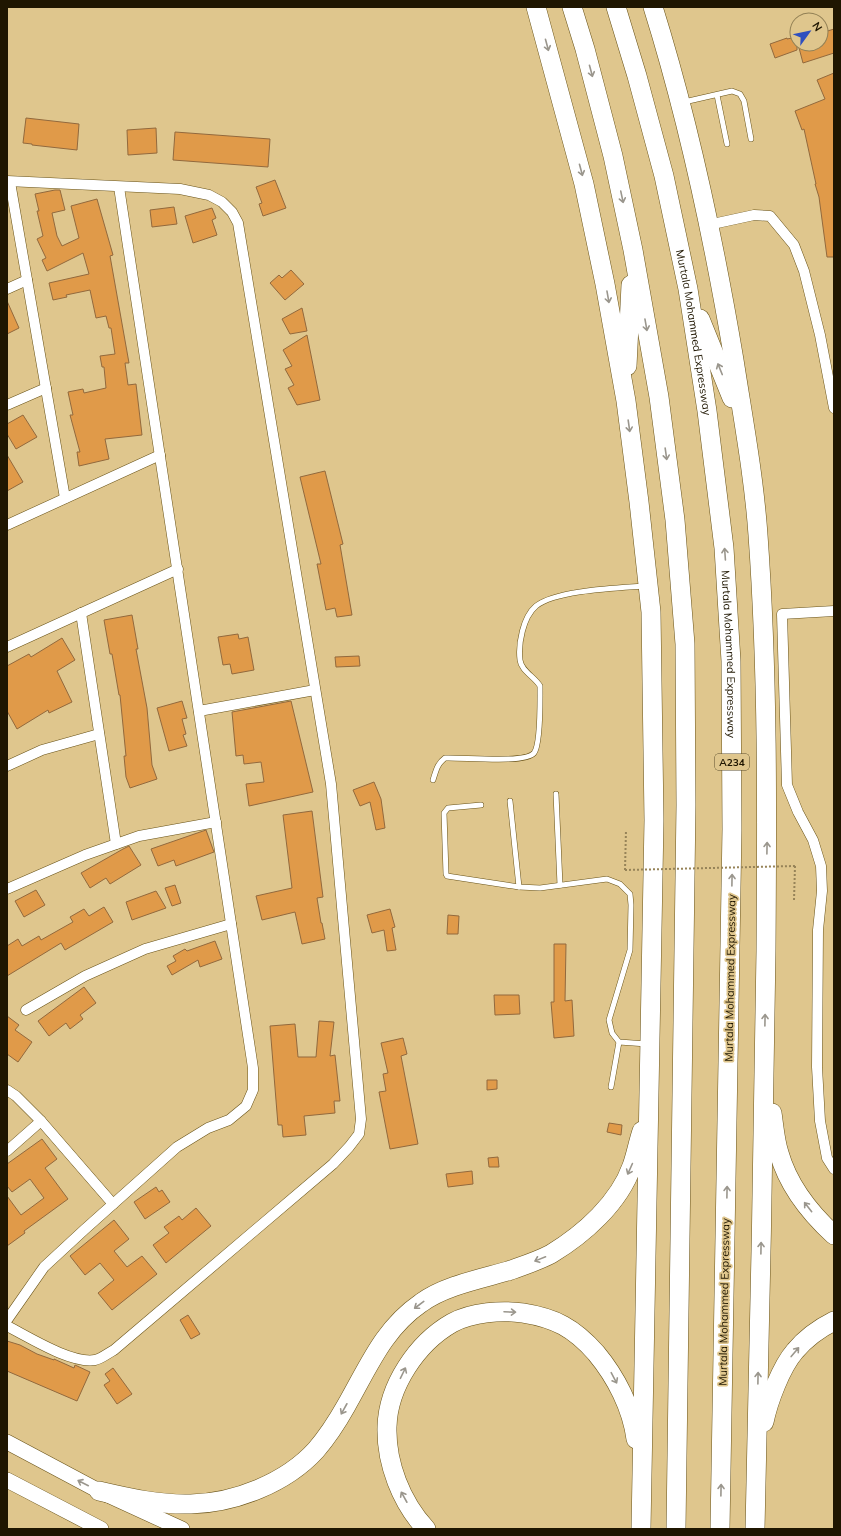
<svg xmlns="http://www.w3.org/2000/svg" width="841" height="1536" font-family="Mulish,sans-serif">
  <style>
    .building { fill: #e09a49; stroke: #92693d }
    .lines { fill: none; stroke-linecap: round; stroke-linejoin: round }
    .lane-casing { stroke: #685217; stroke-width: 6 }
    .street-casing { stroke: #685217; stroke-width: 11 }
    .secondary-casing { stroke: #685217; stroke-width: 16 }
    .highway-casing { stroke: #685217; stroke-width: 20 }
    .path { stroke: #968358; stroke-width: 2; stroke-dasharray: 2 2; stroke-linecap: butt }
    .lane { stroke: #fff; stroke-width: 5 }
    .street { stroke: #fff; stroke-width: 10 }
    .secondary { stroke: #fff; stroke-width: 15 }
    .highway { stroke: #fff; stroke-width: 19 }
    .path-bridge { stroke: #968358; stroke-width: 2; stroke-dasharray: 2 2; stroke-linecap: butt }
    .oneway { stroke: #9a968d }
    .labels { text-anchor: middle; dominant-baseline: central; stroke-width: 3.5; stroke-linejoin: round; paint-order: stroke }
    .shield { fill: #dfc68d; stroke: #594b2b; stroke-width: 1 }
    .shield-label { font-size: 10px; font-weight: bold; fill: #1f1601 }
    .street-label { font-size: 11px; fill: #1f1601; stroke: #dfc68d }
  </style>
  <rect width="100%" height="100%" fill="#dfc68d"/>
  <g class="building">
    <path d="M834 29V53L803 63 798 44H821V33Z"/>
    <path d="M797 37V50L775 58 770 44 787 38V39Z"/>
    <path d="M834 73V257H827L819 197 815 184H816L804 129 802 130 795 111 825 99 817 80Z"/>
    <path d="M26 118 79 124 77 150 32 145V144L23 143Z"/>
    <path d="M156 128 157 153 128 155 127 130Z"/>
    <path d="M175 132 270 139 268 167 173 160Z"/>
    <path d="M275 180 286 208 263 216 259 204 262 203 256 187Z"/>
    <path d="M55 190H60L65 210 52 213 57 236 62 246 79 238 71 206 97 199 113 255 110 256 129 363H125L128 385 136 384 142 435 105 439 109 459 79 466 77 452H80L70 415H73L68 392 83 389 84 393 106 388 104 367H102L100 356 115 354 111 328H109L106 316 96 318 90 290 66 295 67 297 53 300 49 283 89 274 83 253 47 271 42 260 46 258 37 239 43 236 37 211H39L35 194Z"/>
    <path d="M174 207 177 224 152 227 150 210Z"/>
    <path d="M212 208 216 218 212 220 217 235 193 243 185 216Z"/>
    <path d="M291 270 304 284 285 300 270 283 279 275 282 278Z"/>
    <path d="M7 301 19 328 7 334Z"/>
    <path d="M302 308 307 331 290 334 282 319Z"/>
    <path d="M307 335 320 400 297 405 288 388 294 385 285 369 292 366 283 350Z"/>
    <path d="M23 415 37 437 16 449 7 434V424Z"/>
    <path d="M7 455 23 482 7 491Z"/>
    <path d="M325 471 343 544 340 545 352 615 337 617 335 608 326 610 317 564H321L300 477Z"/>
    <path d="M132 615 138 649H136L147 708 152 765 157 779 130 788 126 777 124 756H126L120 695H119L112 654H110L104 620Z"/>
    <path d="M238 634 239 639 248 637 254 670 232 674 230 664 223 665 218 637Z"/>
    <path d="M62 638 75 660 57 671 72 702 49 713 48 710 17 729 7 711V666L29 654 31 657Z"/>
    <path d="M359 656 360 666 336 667 335 657Z"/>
    <path d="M182 701 187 718 182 719 186 734 183 735 187 746 169 751 157 708Z"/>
    <path d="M291 701 313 792 249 806 246 784 264 782 261 762 244 764 243 755 236 756 232 712Z"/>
    <path d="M374 782 381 799 385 828 376 830 370 802 360 806 353 790Z"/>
    <path d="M312 811 323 897 317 898 321 923H322L325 939 302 944 295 912 262 920 256 896 292 888 283 815Z"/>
    <path d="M206 830 214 852 176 866 174 860 158 866 151 849Z"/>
    <path d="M129 846 141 865 110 884 106 878 90 888 81 873 123 849Z"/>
    <path d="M175 885 181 903 172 906 165 888Z"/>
    <path d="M36 890 45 905 24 917 15 901Z"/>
    <path d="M156 891 166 908 132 920 126 902Z"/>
    <path d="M104 907 113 922 65 950 61 943 7 976V946L18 939 22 946 39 936 41 940 73 922 70 917 84 909 89 916Z"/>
    <path d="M390 909 395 927 392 928 396 950 387 951 384 930 372 933 367 915Z"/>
    <path d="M448 915 459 916 458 934H447Z"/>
    <path d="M215 941 222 959 200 967 198 960 172 975 167 966 176 961 173 956 185 949 187 951Z"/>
    <path d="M554 944H566L565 1001 572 1000 574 1036 554 1038 551 1002H554Z"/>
    <path d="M84 987 96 1003 80 1015 83 1019 70 1029 66 1023 49 1036 38 1021Z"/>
    <path d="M494 995H519L520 1014 495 1015Z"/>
    <path d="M7 1016 19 1025 15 1030 32 1042 18 1062 7 1054Z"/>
    <path d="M319 1021 334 1022 330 1056 335 1055 340 1101H334L335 1113 304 1116 306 1135 283 1137 282 1125H278L270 1026 295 1024 298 1057H316Z"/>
    <path d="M403 1038 407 1054 401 1056 418 1144 390 1149 379 1092 386 1091 383 1074 388 1073 381 1043Z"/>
    <path d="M487 1080H497V1089L487 1090Z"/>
    <path d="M609 1123 622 1125 621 1135 607 1132Z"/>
    <path d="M42 1139 57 1159 45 1168 68 1199 24 1231 25 1233 7 1246V1196L21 1215 44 1198 30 1179 12 1192 7 1186V1164Z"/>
    <path d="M498 1157 499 1167H489L488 1158Z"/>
    <path d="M472 1171 473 1184 448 1187 446 1174Z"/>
    <path d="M156 1187 159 1192 162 1190 170 1202 145 1219 134 1202Z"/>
    <path d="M196 1208 211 1226 166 1263 153 1245 169 1233 164 1227 179 1216 182 1220Z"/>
    <path d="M114 1220 129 1239 114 1251 127 1267 142 1256 157 1274 112 1310 98 1293 114 1280 100 1263 85 1275 70 1256Z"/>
    <path d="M188 1315 200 1334 191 1339 180 1320Z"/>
    <path d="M7 1341 20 1345 37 1354 54 1360V1359L74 1368 75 1365 90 1372 77 1401 7 1371Z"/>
    <path d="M113 1368 132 1394 117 1404 104 1385 110 1381 105 1374Z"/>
  </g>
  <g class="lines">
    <defs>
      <g id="lane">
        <path d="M717 95 727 144"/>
        <path d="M684 102 732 91 740 94 744 101 751 139"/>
        <path d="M433 780C436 771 437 764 445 758 462 757 525 764 534 753 541 744 540 699 540 686 535 677 521 671 520 660 518 644 523 617 536 606 556 590 619 588 645 586"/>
        <path d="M556 794 560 885"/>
        <path d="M510 801 519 887"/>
        <path d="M481 805 448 808 444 813 446 874 447 876 519 887 540 888 607 879 620 884 630 894 631 905 630 950 609 1020 612 1033 619 1042 647 1044"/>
        <path d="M611 1087 619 1042"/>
      </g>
      <g id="street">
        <path d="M7 181 180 189 209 195 222 202 232 212 238 223 331 784 361 1119 359 1134 349 1147 333 1164 114 1350C108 1353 101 1359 95 1360 71 1364 29 1337 7 1326"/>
        <path d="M10 182 65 498"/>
        <path d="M708 225 754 215 770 216 794 245 804 271 820 335 834 408"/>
        <path d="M7 289 27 280"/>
        <path d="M7 405 46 388"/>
        <path d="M7 525 160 455"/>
        <path d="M834 611 782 614 787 785 798 812 813 840 821 866 822 891 818 930 817 1067 820 1121 827 1158 834 1169"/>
        <path d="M81 613 116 844"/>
        <path d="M7 647 178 569"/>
        <path d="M199 711 315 690"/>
        <path d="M7 766 42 750 99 734"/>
        <path d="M7 889 85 855 139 836 216 822"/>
        <path d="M26 1010 85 976 145 949 231 924"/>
        <path d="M7 1090 16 1096 41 1121 113 1204"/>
        <path d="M7 1151 41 1121"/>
        <path d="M7 1320 44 1267 84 1230 177 1147 208 1128 229 1120 246 1106 253 1090V1068L119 187"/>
      </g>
      <g id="secondary">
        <path d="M7 1442 99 1491 182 1529"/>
        <path d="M7 1480 101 1529"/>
      </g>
      <g id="highway">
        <path d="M536 7 584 184 605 284 626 401 639 502 651 612 654 820 641 1529"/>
        <path d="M572 7 585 49 613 156 633 250 659 397 675 520 685 644 686 805 676 1529"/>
        <path id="s1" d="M616 7 637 76 664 176 688 289 707 411 724 548 731 661 732 829 720 1529"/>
        <path d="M653 7C689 122 714 241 734 360 743 418 754 477 758 535 768 674 767 812 766 951 764 1144 759 1336 755 1529"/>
        <path d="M700 319 732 398"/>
        <path d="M627 366 631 285"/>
        <path d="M772 1113C774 1126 775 1141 779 1153 788 1185 810 1213 834 1235"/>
        <path d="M764 1422C768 1402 781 1367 795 1351 805 1339 820 1328 834 1321"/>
        <path d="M99 1491C129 1498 160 1505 191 1504 235 1503 286 1483 316 1450 328 1436 337 1422 346 1406 368 1368 383 1329 421 1303 444 1286 480 1279 508 1271 522 1266 538 1261 551 1254 584 1234 619 1203 632 1166 636 1155 638 1143 642 1131"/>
        <path d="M426 1529C401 1502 386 1463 387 1427 388 1386 417 1343 452 1323 472 1312 502 1310 523 1313 555 1318 574 1328 596 1353 616 1377 632 1408 636 1439"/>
      </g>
    </defs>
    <use href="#lane" class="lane-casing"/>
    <use href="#street" class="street-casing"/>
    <use href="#secondary" class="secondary-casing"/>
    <use href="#highway" class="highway-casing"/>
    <g class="path">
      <path d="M625 870 626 830"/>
      <path d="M794 900 795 866"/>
    </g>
    <use href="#lane" class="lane"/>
    <use href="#street" class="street"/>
    <use href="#secondary" class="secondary"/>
    <use href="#highway" class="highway"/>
    <path class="path-bridge" d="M625 870 795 866"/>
  </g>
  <defs><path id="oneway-shaft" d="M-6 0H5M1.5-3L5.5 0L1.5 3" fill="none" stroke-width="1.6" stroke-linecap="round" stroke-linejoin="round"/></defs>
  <g class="oneway">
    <use href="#oneway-shaft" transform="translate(547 45) rotate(75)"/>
    <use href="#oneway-shaft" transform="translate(591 71) rotate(75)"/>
    <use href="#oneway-shaft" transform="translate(581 170) rotate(75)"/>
    <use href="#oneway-shaft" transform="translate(622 197) rotate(78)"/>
    <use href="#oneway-shaft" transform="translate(608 297) rotate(80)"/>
    <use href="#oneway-shaft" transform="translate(646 325) rotate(80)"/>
    <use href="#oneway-shaft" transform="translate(720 369) rotate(-112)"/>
    <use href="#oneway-shaft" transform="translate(629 426) rotate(82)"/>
    <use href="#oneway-shaft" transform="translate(666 454) rotate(82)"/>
    <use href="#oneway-shaft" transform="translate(725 554) rotate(-94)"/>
    <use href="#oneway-shaft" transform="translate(767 848) rotate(-89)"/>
    <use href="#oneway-shaft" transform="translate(732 880) rotate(-89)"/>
    <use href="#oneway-shaft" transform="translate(765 1020) rotate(-89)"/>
    <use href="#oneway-shaft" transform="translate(630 1169) rotate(114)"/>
    <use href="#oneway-shaft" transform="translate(727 1192) rotate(-89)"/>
    <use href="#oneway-shaft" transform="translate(808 1207) rotate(-128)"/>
    <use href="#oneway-shaft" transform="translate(761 1248) rotate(-89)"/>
    <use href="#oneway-shaft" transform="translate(540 1259) rotate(158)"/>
    <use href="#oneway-shaft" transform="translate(419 1305) rotate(143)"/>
    <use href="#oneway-shaft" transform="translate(510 1312) rotate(2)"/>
    <use href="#oneway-shaft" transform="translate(795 1352) rotate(-50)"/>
    <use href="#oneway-shaft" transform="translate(403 1373) rotate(-64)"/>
    <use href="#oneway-shaft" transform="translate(614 1378) rotate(62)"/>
    <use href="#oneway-shaft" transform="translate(758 1378) rotate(-89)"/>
    <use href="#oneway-shaft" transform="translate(344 1409) rotate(119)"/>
    <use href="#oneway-shaft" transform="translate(83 1483) rotate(-153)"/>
    <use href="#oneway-shaft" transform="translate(721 1490) rotate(-89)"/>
    <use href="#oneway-shaft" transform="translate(404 1497) rotate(-119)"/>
  </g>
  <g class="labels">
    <rect class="shield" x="715" y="754" width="34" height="16" rx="3"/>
    <g class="shield-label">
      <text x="732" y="762">A234</text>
    </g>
    <g class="street-label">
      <text stroke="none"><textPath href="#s1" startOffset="335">Murtala Mohammed Expressway</textPath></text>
      <text stroke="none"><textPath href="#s1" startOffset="659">Murtala Mohammed Expressway</textPath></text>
      <text transform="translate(730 978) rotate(-89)">Murtala Mohammed Expressway</text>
      <text transform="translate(724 1302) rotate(-89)">Murtala Mohammed Expressway</text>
    </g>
  </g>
  <rect width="841" height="1536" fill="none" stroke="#1f1601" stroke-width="16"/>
  <g transform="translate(809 32) rotate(57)"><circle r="19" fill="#dfc68d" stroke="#928055"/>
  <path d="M0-3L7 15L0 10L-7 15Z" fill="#2f4fbf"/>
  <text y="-6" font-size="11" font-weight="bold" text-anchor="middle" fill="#1f1601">N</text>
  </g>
</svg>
